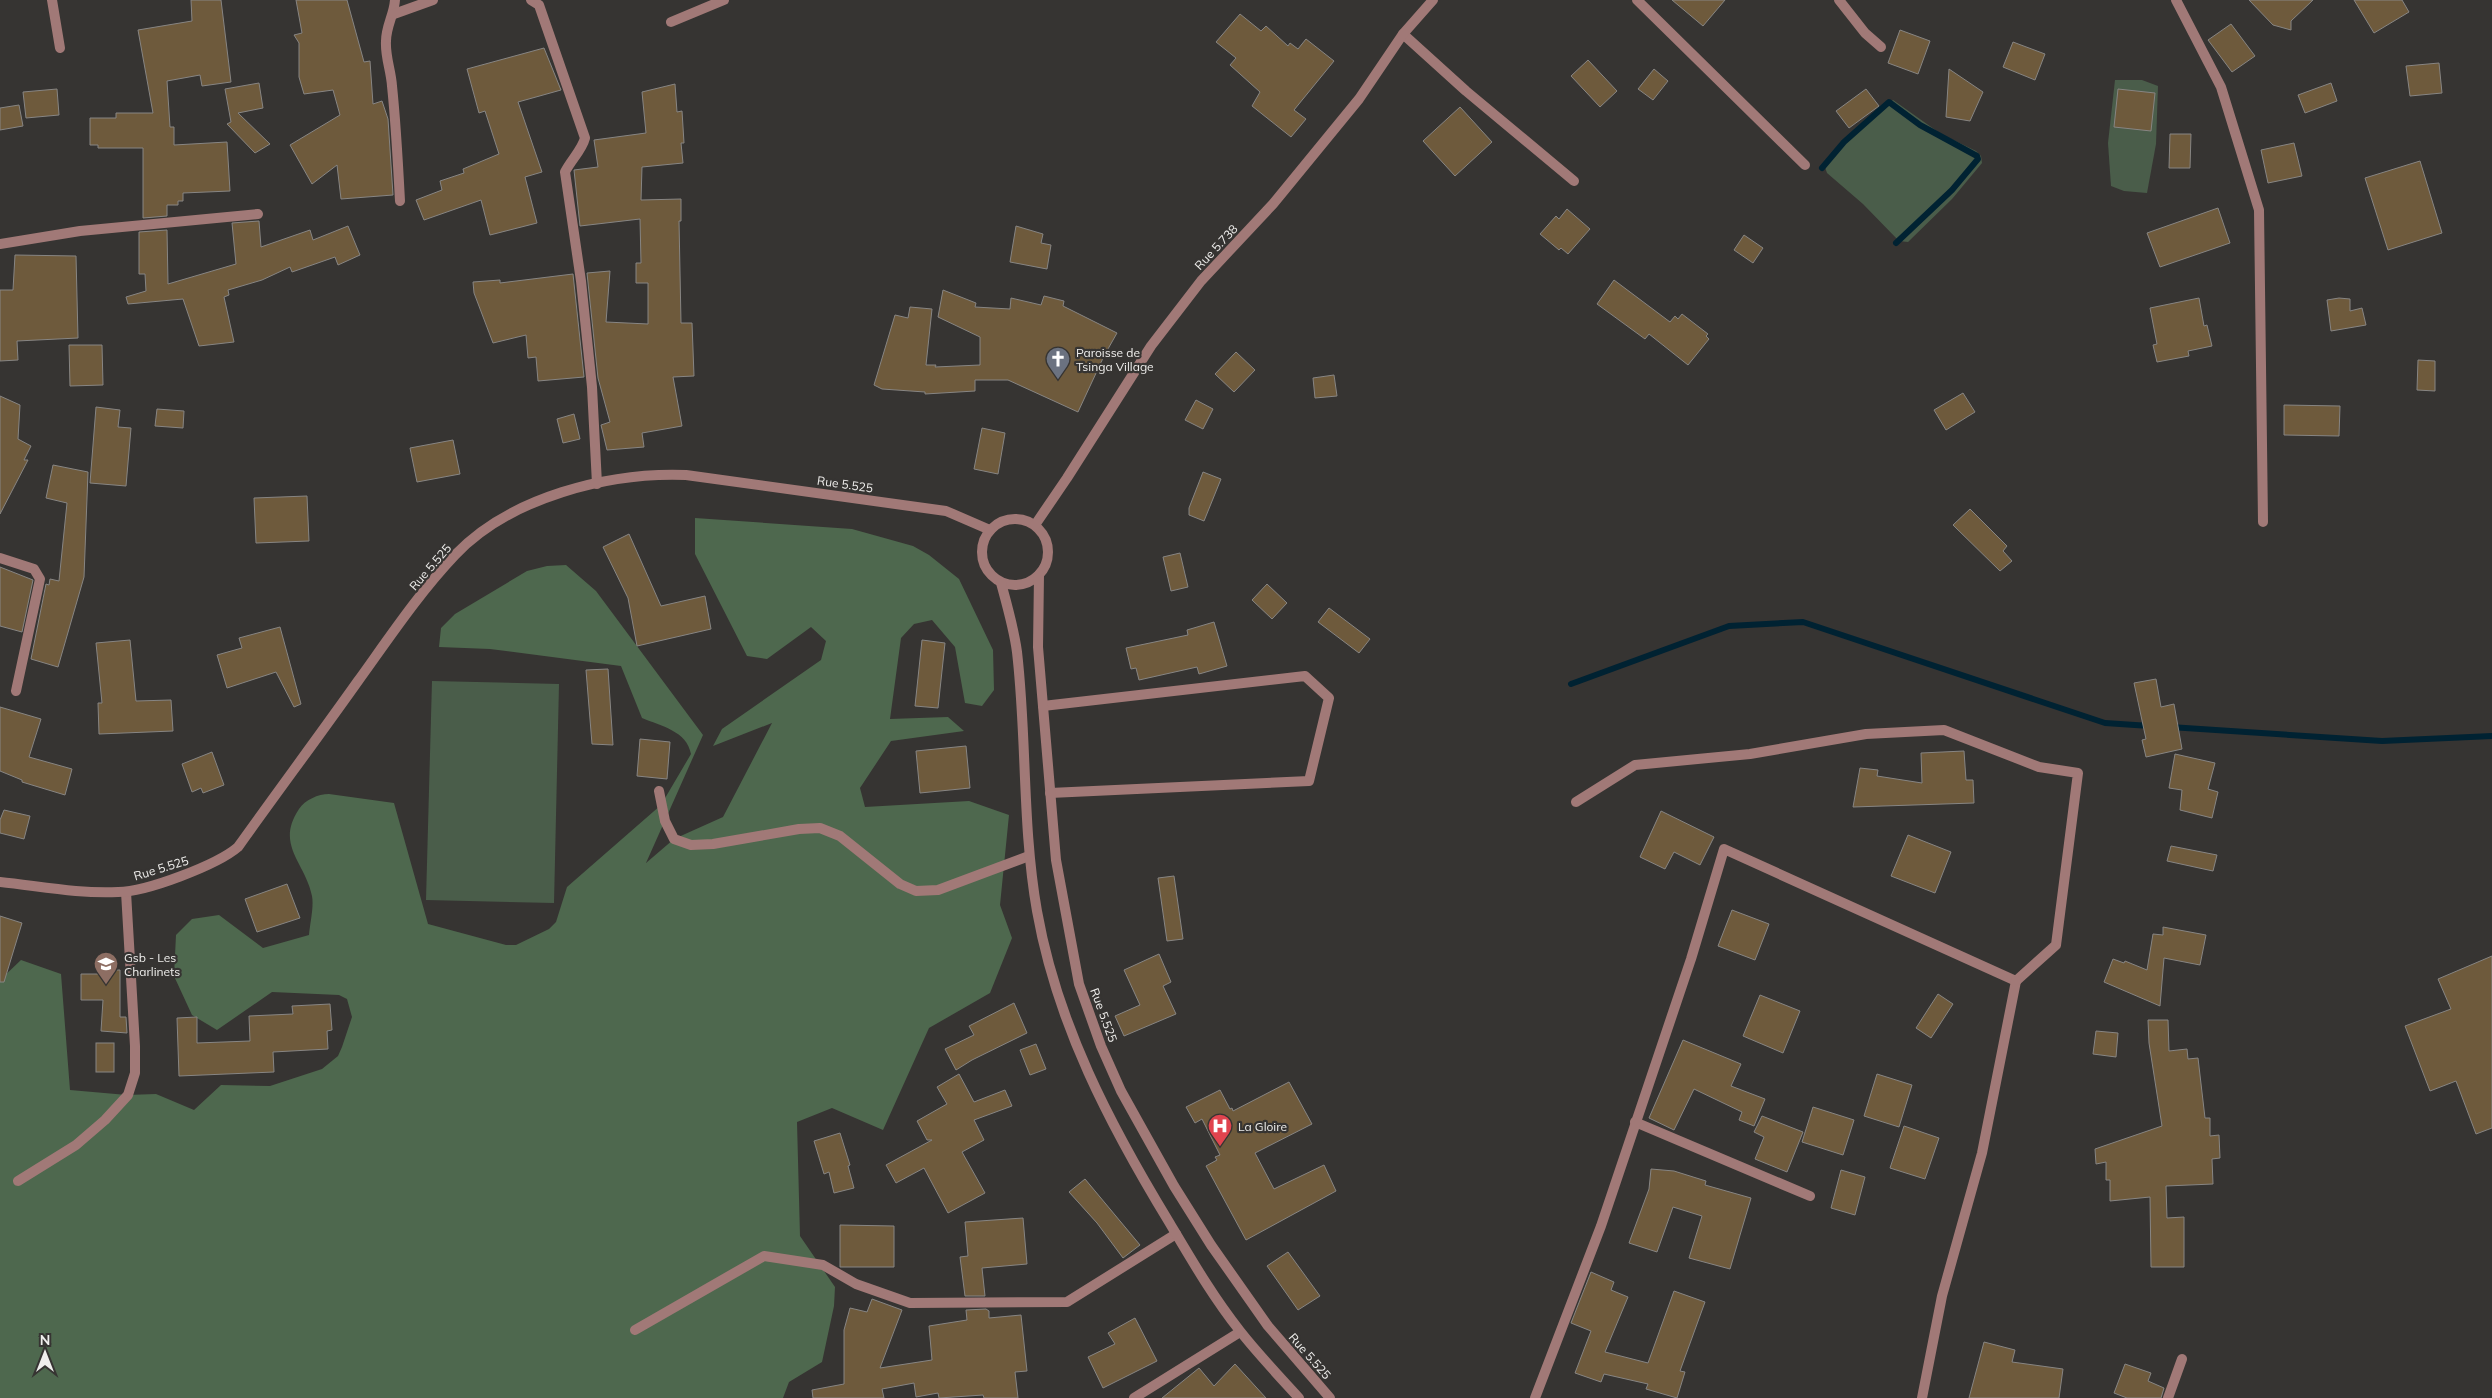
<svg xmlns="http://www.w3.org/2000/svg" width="2492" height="1398" font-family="Mulish,sans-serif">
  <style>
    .green { fill: #4a5d4a }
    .forest { fill: #4e684e }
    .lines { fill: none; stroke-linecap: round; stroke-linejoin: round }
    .stream { stroke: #002232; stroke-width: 6 }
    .building { fill: #6e5a3c; stroke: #878583 }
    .minor { stroke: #a17977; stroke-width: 10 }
    .tertiary { stroke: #a17977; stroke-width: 10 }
    .labels { text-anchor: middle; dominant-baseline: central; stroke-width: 4.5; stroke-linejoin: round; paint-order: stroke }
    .street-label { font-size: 12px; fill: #efeeec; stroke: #363432 }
    .poi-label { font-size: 12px; fill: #efeeec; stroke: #363432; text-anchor: start }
  </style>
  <rect width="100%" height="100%" fill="#363432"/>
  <g class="green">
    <path d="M2115 80H2142L2158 86 2156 144 2147 193 2124 191 2111 186 2108 143Z"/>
    <path d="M1893 100 1941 134 1976 151 1981 156 1982 163 1952 199 1908 242 1899 241 1863 204 1827 173 1824 164 1834 150Z"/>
    <path d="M432 681 559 684 554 903 426 900Z"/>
  </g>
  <path class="forest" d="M695 518 852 529 913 546 929 555 959 579 993 650 994 690 982 706 965 703 955 647 932 620 914 624 901 638 890 719 948 717 964 731 891 741 860 788 865 807 969 801 1009 815 1000 905 1012 938 990 993 929 1028 883 1130 832 1108 797 1122 800 1236 835 1287 834 1306 822 1362 789 1382 783 1398H0V980L21 960 61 974 70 1090 127 1095 156 1094 194 1110 221 1085 270 1086 322 1069 338 1056 342 1047 352 1017 347 999 339 995 272 992 217 1030 192 1015 174 976 176 935 192 919 219 915 263 948 309 935C310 923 314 907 312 896 305 862 275 845 299 809 305 800 318 794 329 794L394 803 428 924 506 945H516L549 929 556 922 567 887 661 805 691 754C687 731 661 726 642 718L621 666 490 649 439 647 441 628 455 614 527 571 547 566 566 565 596 591 703 735 646 863 674 839 723 817 772 723 713 746 722 729 821 660 826 641 811 627 767 659 747 656 695 554Z"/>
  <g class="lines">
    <g class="stream">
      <path d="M1822 168 1844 142 1889 102 1920 125 1977 156 1978 159 1952 190 1896 243"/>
      <path d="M1571 684 1729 626 1803 622 2105 723 2150 726"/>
      <path d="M2170 727 2382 741 2492 736"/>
    </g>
  </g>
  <g class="building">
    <path d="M191 0H221L231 82 202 86 200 75 167 81 170 127H174V145L227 142 230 191 183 193V201H178V205H167V216L143 218V148H98V145H90V118H116V113H153L138 30 192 21Z"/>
    <path d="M296 0H347L364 62 370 61 373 104 382 101 388 119 393 195 341 199 337 165 312 184 290 145 340 115 333 90 304 94 299 77V43L294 35 302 33Z"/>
    <path d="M1672 0H1725L1703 26Z"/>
    <path d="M2249 0H2313L2291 21V30L2273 25Z"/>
    <path d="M2354 0H2402L2409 12 2374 33Z"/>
    <path d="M1240 14 1261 31 1266 26 1288 46 1290 43 1298 49 1306 39 1334 61 1294 110 1306 119 1291 137 1252 106 1260 92 1230 65 1236 58 1216 42Z"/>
    <path d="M2231 24 2255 56 2232 72 2208 40Z"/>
    <path d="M1900 30 1930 41 1918 74 1888 63Z"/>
    <path d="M2013 42 2045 54 2035 80 2003 67Z"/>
    <path d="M544 48 561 90 518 102 542 172 525 177 537 223 490 235 481 200 424 220 416 200 442 190 440 181 464 173 463 169 499 154 485 111 479 113 467 69Z"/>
    <path d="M1588 60 1617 91 1600 107 1571 76Z"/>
    <path d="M2439 63 2442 93 2410 96 2406 66Z"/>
    <path d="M1654 69 1668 81 1653 100 1638 89Z"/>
    <path d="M1949 69 1983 92 1970 121 1946 117Z"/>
    <path d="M259 83 263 108 238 113 270 144 255 153 227 124 231 122 225 89Z"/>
    <path d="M2331 83 2337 101 2305 113 2298 95Z"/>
    <path d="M675 84 677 112 682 111 684 143H681L683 163 642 167 641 200 681 199V221H679L681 323H692L694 376 673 377 682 426 642 433 644 447 607 450 601 425 610 422 598 378 587 273 610 271 606 322 648 324V283H636V263H641L640 219 580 226 574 170 598 167 594 140 646 133 642 92Z"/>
    <path d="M57 89 59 115 26 118 23 92Z"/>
    <path d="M1866 89 1879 106 1849 128 1836 111Z"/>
    <path d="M2118 89 2155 93 2151 131 2114 127Z"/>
    <path d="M19 105 23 126 0 130V108Z"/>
    <path d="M1460 107 1492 142 1455 176 1423 141Z"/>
    <path d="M2170 134H2191L2190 168H2169Z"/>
    <path d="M2294 143 2302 176 2268 183 2261 150Z"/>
    <path d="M2420 161 2442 233 2388 250 2365 178Z"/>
    <path d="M2218 208 2230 243 2160 267 2147 233Z"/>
    <path d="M1567 209 1590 229 1568 254 1561 248 1559 250 1540 234 1556 216 1559 219Z"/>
    <path d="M259 221 261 247 310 230 313 240 348 226 360 255 338 265 335 257 292 272 290 267 262 280 228 290 229 295 224 297 234 342 199 346 183 299 128 304 126 297 146 291 145 274H139V232L167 230 168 284 236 264 232 223Z"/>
    <path d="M1016 226 1043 234 1041 243 1051 245 1047 269 1010 262Z"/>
    <path d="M1744 235 1763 248 1753 263 1734 250Z"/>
    <path d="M15 255 76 256 78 338 17 341 18 360 0 361V290H13Z"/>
    <path d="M573 274 584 377 538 381 536 357 528 358 526 335 493 343 474 293 473 282 500 280V283Z"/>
    <path d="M1614 280 1670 322 1675 316 1678 319 1682 314 1708 334 1706 336 1709 339 1688 365 1649 334 1645 339 1597 304Z"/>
    <path d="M943 290 976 303 975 307 1010 309 1011 298 1041 305 1044 296 1064 301 1063 306 1117 333 1104 356 1078 412 1008 380H975V391L925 394V392L882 389 874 385 895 315 908 318 910 307 932 309 926 365H936L935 367 980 365V337L938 317Z"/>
    <path d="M2199 298 2204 326 2207 325 2212 346 2188 351 2189 356 2157 362 2153 345 2157 344 2150 308Z"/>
    <path d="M2339 298 2350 299V311L2362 308 2366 325 2331 331 2327 300Z"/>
    <path d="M69 345H102L103 385 70 386Z"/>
    <path d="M1236 352 1255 370 1234 392 1215 374Z"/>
    <path d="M2418 360 2435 361V391L2417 390Z"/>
    <path d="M1334 375 1337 396 1315 398 1313 378Z"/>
    <path d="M1963 393 1975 412 1946 430 1934 410Z"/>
    <path d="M0 396 20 405 18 439 31 446 24 460H28L0 514Z"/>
    <path d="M1196 400 1213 409 1203 429 1185 420Z"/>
    <path d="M2284 405 2340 406 2339 436 2284 435Z"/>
    <path d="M96 407 120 410 118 427 131 428 126 486 90 483Z"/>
    <path d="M157 409 184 411 183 428 155 426Z"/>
    <path d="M574 414 580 439 563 443 557 419Z"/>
    <path d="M982 428 1005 433 998 474 974 469Z"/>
    <path d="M453 440 460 474 417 482 410 448Z"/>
    <path d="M53 465 88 472 84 577 58 667 31 659 46 584 49 585 50 579 59 581 67 503 46 498Z"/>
    <path d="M1203 472 1221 479 1204 521 1189 515V508Z"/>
    <path d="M307 496 309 541 256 543 254 498Z"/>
    <path d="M1970 509 2007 546 2003 551 2012 561 2000 571 1953 525Z"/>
    <path d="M629 534 661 606 705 596 711 629 637 646 628 598 603 547Z"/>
    <path d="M1180 553 1188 587 1171 591 1163 557Z"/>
    <path d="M0 567 33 580 22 632 0 626Z"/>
    <path d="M1267 584 1287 603 1272 619 1252 600Z"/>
    <path d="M1329 608 1370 639 1359 653 1318 622Z"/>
    <path d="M1214 622 1227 666 1199 674 1197 667 1139 680 1136 668 1131 669 1126 648 1188 635 1187 630Z"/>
    <path d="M280 627 301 704 294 707 276 672 227 688 217 655 242 648 239 638Z"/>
    <path d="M130 640 136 701 171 700 173 731 99 734 98 703H102L96 643Z"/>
    <path d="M922 640 945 643 938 708 915 706Z"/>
    <path d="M608 669 613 745 592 744 586 670Z"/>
    <path d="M2156 679 2161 707 2174 704 2182 749 2146 757 2142 740 2146 739 2134 683Z"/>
    <path d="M0 707 41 719 29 757 72 769 65 795 22 782V780L0 771Z"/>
    <path d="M640 739 670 742 667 779 637 776Z"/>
    <path d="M966 746 970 788 920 793 916 751Z"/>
    <path d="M1964 751 1966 780H1973L1974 803 1853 807 1860 768 1878 770 1877 776 1922 783 1921 753Z"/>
    <path d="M212 752 224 785 203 793 201 788 192 792 182 764Z"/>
    <path d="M2175 754 2215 763 2208 789 2218 792 2212 818 2180 810 2182 790 2169 788Z"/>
    <path d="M4 810 30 816 24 839 0 833V820Z"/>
    <path d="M1661 811 1714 837 1700 865 1674 852 1665 869 1640 857Z"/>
    <path d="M1908 835 1951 852 1935 893 1891 876Z"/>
    <path d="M2171 846 2217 855 2213 871 2167 861Z"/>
    <path d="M1174 876 1183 939 1167 941 1158 878Z"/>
    <path d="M287 884 300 918 257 932 245 899Z"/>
    <path d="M1732 910 1769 924 1755 960 1718 946Z"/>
    <path d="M0 916 22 923 4 982H0Z"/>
    <path d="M2163 927 2206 935 2200 965 2164 958 2160 1006 2104 982 2113 959 2124 963 2125 961 2147 970 2153 934 2163 935Z"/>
    <path d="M1159 954 1171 982 1163 986 1176 1014 1124 1036 1115 1016 1140 1005 1124 970Z"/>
    <path d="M2492 956V1128L2476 1134 2456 1081 2430 1091 2405 1026 2451 1009 2438 979Z"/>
    <path d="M97 970H120V1017H126L127 1033 101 1031 103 1000H81V974H98Z"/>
    <path d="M1938 994 1953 1004 1931 1038 1916 1028Z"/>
    <path d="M1760 995 1800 1011 1783 1053 1743 1036Z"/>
    <path d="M1014 1003 1027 1033 972 1060 956 1070 945 1049 974 1035 969 1026Z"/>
    <path d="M330 1004 332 1030 327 1031 328 1049 273 1052 274 1072 179 1076 177 1018 197 1017V1043L250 1041 249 1016 293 1014 292 1006Z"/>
    <path d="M2148 1020H2168L2169 1051 2187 1049 2188 1059 2198 1058 2205 1118H2210V1136L2219 1135 2220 1158 2212 1159 2213 1184 2166 1186 2167 1218 2184 1217V1267H2151L2150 1197 2110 1201V1180H2106V1162L2096 1164 2095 1149 2162 1126 2149 1043Z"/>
    <path d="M2096 1031 2118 1033 2116 1057 2093 1054Z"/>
    <path d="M1683 1040 1741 1064 1731 1086 1765 1099 1754 1126 1739 1120 1742 1112 1694 1089 1674 1130 1649 1118Z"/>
    <rect x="96" y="1043" width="18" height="29"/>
    <path d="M1036 1044 1046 1069 1030 1075 1020 1050Z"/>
    <path d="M959 1074 974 1102 1005 1090 1012 1106 974 1120 984 1140 962 1152 985 1193 948 1213 924 1168 896 1183 886 1165 932 1140H927L917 1121 947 1104 937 1087Z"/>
    <path d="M1877 1074 1912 1085 1899 1127 1864 1116Z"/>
    <path d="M1289 1082 1312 1124 1255 1153 1274 1189 1324 1165 1336 1191 1246 1240 1206 1166 1217 1160 1215 1157 1220 1155 1202 1119 1195 1123 1186 1107 1220 1090 1230 1109 1232 1108 1233 1111Z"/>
    <path d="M1813 1107 1854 1120 1843 1155 1802 1142Z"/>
    <path d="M1762 1116 1803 1132 1787 1172 1755 1159 1764 1137 1754 1132Z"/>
    <path d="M1904 1126 1939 1138 1925 1179 1890 1168Z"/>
    <path d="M840 1133 850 1165 848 1166 854 1188 834 1193 829 1172 824 1174 814 1141Z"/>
    <path d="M1651 1169 1674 1171 1706 1181 1705 1185 1751 1198 1730 1269 1689 1258 1702 1216 1673 1207 1657 1252 1629 1243 1649 1189Z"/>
    <path d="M1841 1170 1865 1177 1855 1215 1831 1208Z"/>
    <path d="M1085 1179 1140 1245 1123 1258 1097 1223 1069 1192Z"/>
    <path d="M1023 1218 1027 1264 982 1268 985 1296H965L960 1257 968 1256 965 1222Z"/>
    <path d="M840 1225 894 1226V1267H840Z"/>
    <path d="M1288 1252 1320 1296 1298 1310 1267 1266Z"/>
    <path d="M1591 1272 1614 1282 1611 1290 1628 1297 1605 1352 1648 1363 1674 1291 1705 1302 1680 1371 1685 1372 1677 1398 1646 1389 1648 1384 1604 1374 1601 1382 1575 1373 1591 1331 1571 1323Z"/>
    <path d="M872 1299 902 1310 880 1368 932 1360 929 1326 967 1320 966 1310 986 1309 989 1311V1318L1021 1315 1027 1371 1015 1372 1018 1398H984L983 1395 939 1398 938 1393 916 1397 914 1383 882 1389 884 1398H813L812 1390 844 1384V1330L850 1308 867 1312Z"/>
    <path d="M1135 1318 1157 1361 1103 1388 1088 1357 1115 1344 1108 1333Z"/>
    <path d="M1984 1342 2015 1350 2012 1362 2063 1369 2059 1398H1969Z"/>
    <path d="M1235 1364 1266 1398H1162L1199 1368 1214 1386Z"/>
    <path d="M2125 1364 2151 1373 2148 1381 2164 1388 2161 1398H2127L2114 1393Z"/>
  </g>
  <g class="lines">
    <g class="minor">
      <path d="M52 0 60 48"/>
      <path d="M395 0C394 15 386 26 386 41 385 57 391 70 392 86 396 124 398 163 400 201"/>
      <path d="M531 0 539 5 585 138C582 150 571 160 565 172L581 281 592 387 597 484"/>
      <path d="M1637 0 1805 165"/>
      <path d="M1839 0 1865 33 1881 47"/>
      <path d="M2176 0 2221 87 2259 210 2263 522"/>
      <path d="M394 14 433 0"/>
      <path d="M671 22 724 0"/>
      <path d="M1403 34 1466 91 1574 181"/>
      <path d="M0 244 80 231 258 214"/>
      <path d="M0 558 34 569 40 579 16 691"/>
      <path d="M1043 706 1305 676 1329 698 1309 781 1050 793"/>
      <path d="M659 791 665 821 674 839 691 845 713 844 799 829 820 828 840 836 900 884 916 891 938 890 1029 856"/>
      <path d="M1635 1122 1810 1196"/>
      <path d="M18 1181 76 1145 105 1120 128 1095 135 1073V1046L126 892"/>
      <path d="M635 1330 764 1256 823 1265 856 1284 910 1303 1067 1302 1176 1234"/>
      <path d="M1134 1398 1240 1332"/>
      <path d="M1535 1398 1601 1226 1691 959 1724 849 2016 981 2056 945 2078 773 2039 767 1944 730 1866 734 1750 754 1635 765 1576 802"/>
      <path d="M1922 1398 1942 1296 1982 1153 2016 981"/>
      <path d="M2168 1398 2182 1359"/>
    </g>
    <g class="tertiary">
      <circle cx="1015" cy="552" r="33"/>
      <path d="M1035 525 1067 478 1151 346 1201 281 1273 204 1359 99 1403 34 1433 0"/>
      <path d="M1039 575 1038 647 1056 860 1079 984 1101 1046 1121 1091 1174 1186 1211 1245 1268 1326 1330 1398"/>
      <path d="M1001 583C1007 605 1014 629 1017 652 1027 738 1022 826 1037 911 1057 1024 1110 1125 1169 1222 1191 1259 1213 1297 1240 1331 1258 1354 1279 1376 1299 1398"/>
      <path d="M0 882C39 886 79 894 118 892 146 892 217 865 238 847 278 791 319 736 358 681 389 638 419 593 455 555 510 497 609 472 686 475L946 511 990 530"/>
    </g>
  </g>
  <defs>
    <symbol id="church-pin" viewBox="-11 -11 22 30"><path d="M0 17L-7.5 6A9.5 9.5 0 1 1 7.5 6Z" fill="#6b7280" stroke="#363432"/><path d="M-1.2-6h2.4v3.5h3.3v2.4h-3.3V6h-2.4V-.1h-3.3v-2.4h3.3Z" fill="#fff"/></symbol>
    <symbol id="school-pin" viewBox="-11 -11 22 30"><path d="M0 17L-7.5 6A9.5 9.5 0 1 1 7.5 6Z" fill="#8d6e63" stroke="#363432"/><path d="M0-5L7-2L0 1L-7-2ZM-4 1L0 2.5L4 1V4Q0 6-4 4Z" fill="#fff"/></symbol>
    <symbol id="hospital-pin" viewBox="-11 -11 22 30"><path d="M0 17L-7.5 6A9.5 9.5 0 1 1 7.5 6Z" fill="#e0444e" stroke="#363432"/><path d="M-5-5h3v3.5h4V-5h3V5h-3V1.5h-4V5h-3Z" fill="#fff"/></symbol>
  </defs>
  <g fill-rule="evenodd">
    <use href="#church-pin" x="1044" y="345" width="28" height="38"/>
    <use href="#school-pin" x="92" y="950" width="28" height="38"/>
    <use href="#hospital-pin" x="1206" y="1112" width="28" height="38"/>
  </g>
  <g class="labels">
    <g class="street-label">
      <text transform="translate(1216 247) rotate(-47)">Rue 5.738</text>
      <text transform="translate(845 484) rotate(8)">Rue 5.525</text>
      <text transform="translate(430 567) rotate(-49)">Rue 5.525</text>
      <text transform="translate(161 868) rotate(-17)">Rue 5.525</text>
      <text transform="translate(1104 1015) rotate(70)">Rue 5.525</text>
      <text transform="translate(1310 1356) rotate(49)">Rue 5.525</text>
    </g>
    <g class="poi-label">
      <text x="1076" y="352">Paroisse de<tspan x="1076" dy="14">Tsinga Village</tspan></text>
      <text x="124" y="957">Gsb - Les<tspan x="124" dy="14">Charlinets</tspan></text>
      <text x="1238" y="1126">La Gloire</text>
    </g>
  </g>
  <g transform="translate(45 1353)" stroke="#363432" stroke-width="4" paint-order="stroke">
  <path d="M0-4L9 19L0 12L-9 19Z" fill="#efeeec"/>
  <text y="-8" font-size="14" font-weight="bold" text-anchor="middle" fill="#efeeec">N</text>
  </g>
</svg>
